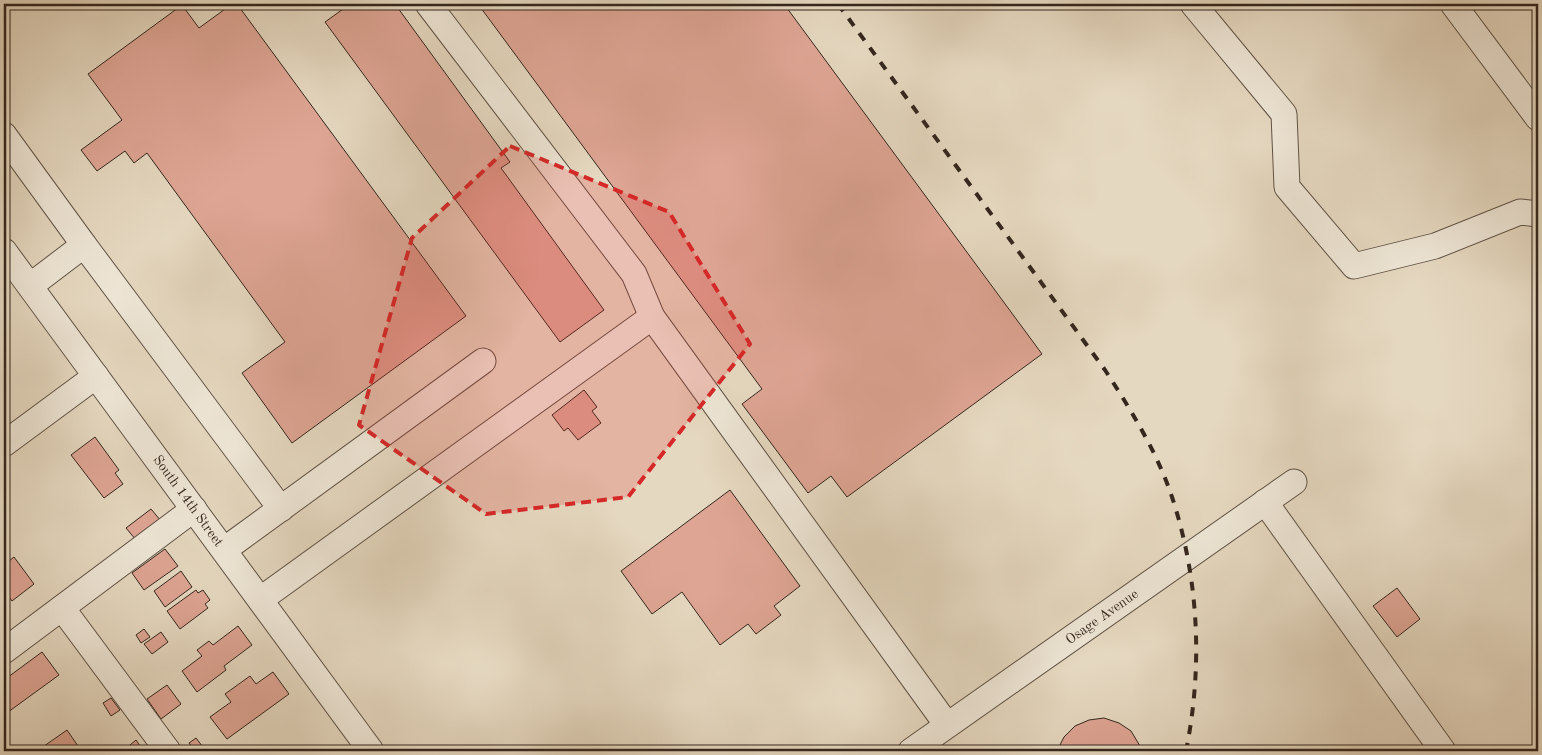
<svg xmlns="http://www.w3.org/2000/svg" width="1542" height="755" font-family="'Old Standard TT',serif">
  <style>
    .building { fill: #dea594; stroke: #34271e }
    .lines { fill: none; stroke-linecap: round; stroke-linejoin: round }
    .minor-casing { stroke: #605346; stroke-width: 27 }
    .minor { stroke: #eee6d6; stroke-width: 25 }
    .rail { stroke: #34271e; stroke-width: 4; stroke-dasharray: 9 9; stroke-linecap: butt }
    .marked { fill: #d62828; fill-opacity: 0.2; stroke: #d62828; stroke-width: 4; stroke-dasharray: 10 6; stroke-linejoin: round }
    .labels { text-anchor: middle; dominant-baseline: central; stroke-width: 5; stroke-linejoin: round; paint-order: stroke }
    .street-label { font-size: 14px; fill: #34271e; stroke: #eee6d6 }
  </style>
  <rect width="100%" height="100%" fill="#e5d8c0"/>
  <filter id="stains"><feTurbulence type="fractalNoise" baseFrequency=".004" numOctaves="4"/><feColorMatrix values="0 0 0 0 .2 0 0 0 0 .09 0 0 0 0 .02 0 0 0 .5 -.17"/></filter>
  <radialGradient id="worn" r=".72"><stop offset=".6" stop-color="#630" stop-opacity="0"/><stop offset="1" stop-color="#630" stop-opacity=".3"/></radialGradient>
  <g class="building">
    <path d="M232 4H237L466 316 292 443 242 373 285 342 147 153 134 163 125 151 97 171 81 150 122 120 88 74 182 5 199 28Z"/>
    <path d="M350 4H395L510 162 501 168 604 310 560 342 325 22Z"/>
    <path d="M478 4H784L1042 354 847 497 831 476 808 493 742 404 762 389Z"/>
    <path d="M584 390 597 407 592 411 601 423 578 440 568 428 564 431 552 415Z"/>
    <path d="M95 437 119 470 115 473 123 484 104 498 71 455Z"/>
    <path d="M730 490 800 586 774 606 781 615 756 634 748 624 720 645 682 592 652 614 621 571Z"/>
    <path d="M151 509 161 521 136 540 126 528Z"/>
    <path d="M165 549 178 566 144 590 132 573Z"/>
    <path d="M14 557 34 584 12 601 4 590V565Z"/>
    <path d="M181 571 192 587 165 607 154 591Z"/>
    <path d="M1397 588 1420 619 1397 637 1373 606Z"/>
    <path d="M196 590 198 593 203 590 210 600 205 604 208 608 180 629 167 611Z"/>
    <path d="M238 626 252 645 224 666 226 670 197 692 182 671 202 656 197 650 209 641 213 645Z"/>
    <path d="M144 629 150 637 141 643 136 635Z"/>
    <path d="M161 632 168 642 152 654 144 644Z"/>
    <path d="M42 652 59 675 4 715V680Z"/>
    <path d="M273 672 289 694 227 739 210 717 231 702 225 694 250 676 256 684Z"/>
    <path d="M167 685 181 704 161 719 147 699Z"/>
    <path d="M111 698 120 710 111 716 103 703Z"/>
    <path d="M1104 718 1119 723 1131 731 1143 751H1057L1064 737 1075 726 1089 720Z"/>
    <path d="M67 730 78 746 71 751H37Z"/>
    <path d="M196 738 206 751H195L189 743Z"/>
    <path d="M136 740 140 746 134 750 130 745Z"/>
  </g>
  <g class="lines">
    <defs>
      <g id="minor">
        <path d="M428 4 634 274 652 317 947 725"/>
        <path d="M1193 4 1284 114 1287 187 1354 266 1435 246 1520 212 1538 214"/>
        <path d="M1453 4 1538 118"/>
        <path d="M4 135 84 245"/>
        <path d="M4 251 371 751"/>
        <path d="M30 286 84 245 281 509"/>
        <path d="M4 444 96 376"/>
        <path d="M1265 502 1443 751"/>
        <path d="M224 550 483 361"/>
        <path d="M261 599 652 317"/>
        <path d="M62 608 168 751"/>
        <path d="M4 651 194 509"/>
        <path d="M911 751 1294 482"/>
      </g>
    </defs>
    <use href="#minor" class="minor-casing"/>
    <use href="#minor" class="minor"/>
    <path class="rail" d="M838 4 1105 370C1131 410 1157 452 1172 497 1199 579 1203 667 1186 751"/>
  </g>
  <path class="marked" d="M510 146 669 212 750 344 628 497 486 514 359 425 412 238Z"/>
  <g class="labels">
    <g class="street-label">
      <text transform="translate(188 501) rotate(54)">South 14th Street</text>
      <text transform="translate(1102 617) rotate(-35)">Osage Avenue</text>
    </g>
  </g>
  <rect width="1542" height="755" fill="none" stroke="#e5d8c0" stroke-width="20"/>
  <rect x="5" y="5" width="1532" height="745" fill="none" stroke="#34271e" stroke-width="2.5"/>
  <rect x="10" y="10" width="1522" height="735" fill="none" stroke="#34271e"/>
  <rect width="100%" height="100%" filter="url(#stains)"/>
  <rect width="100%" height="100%" fill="url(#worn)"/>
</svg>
